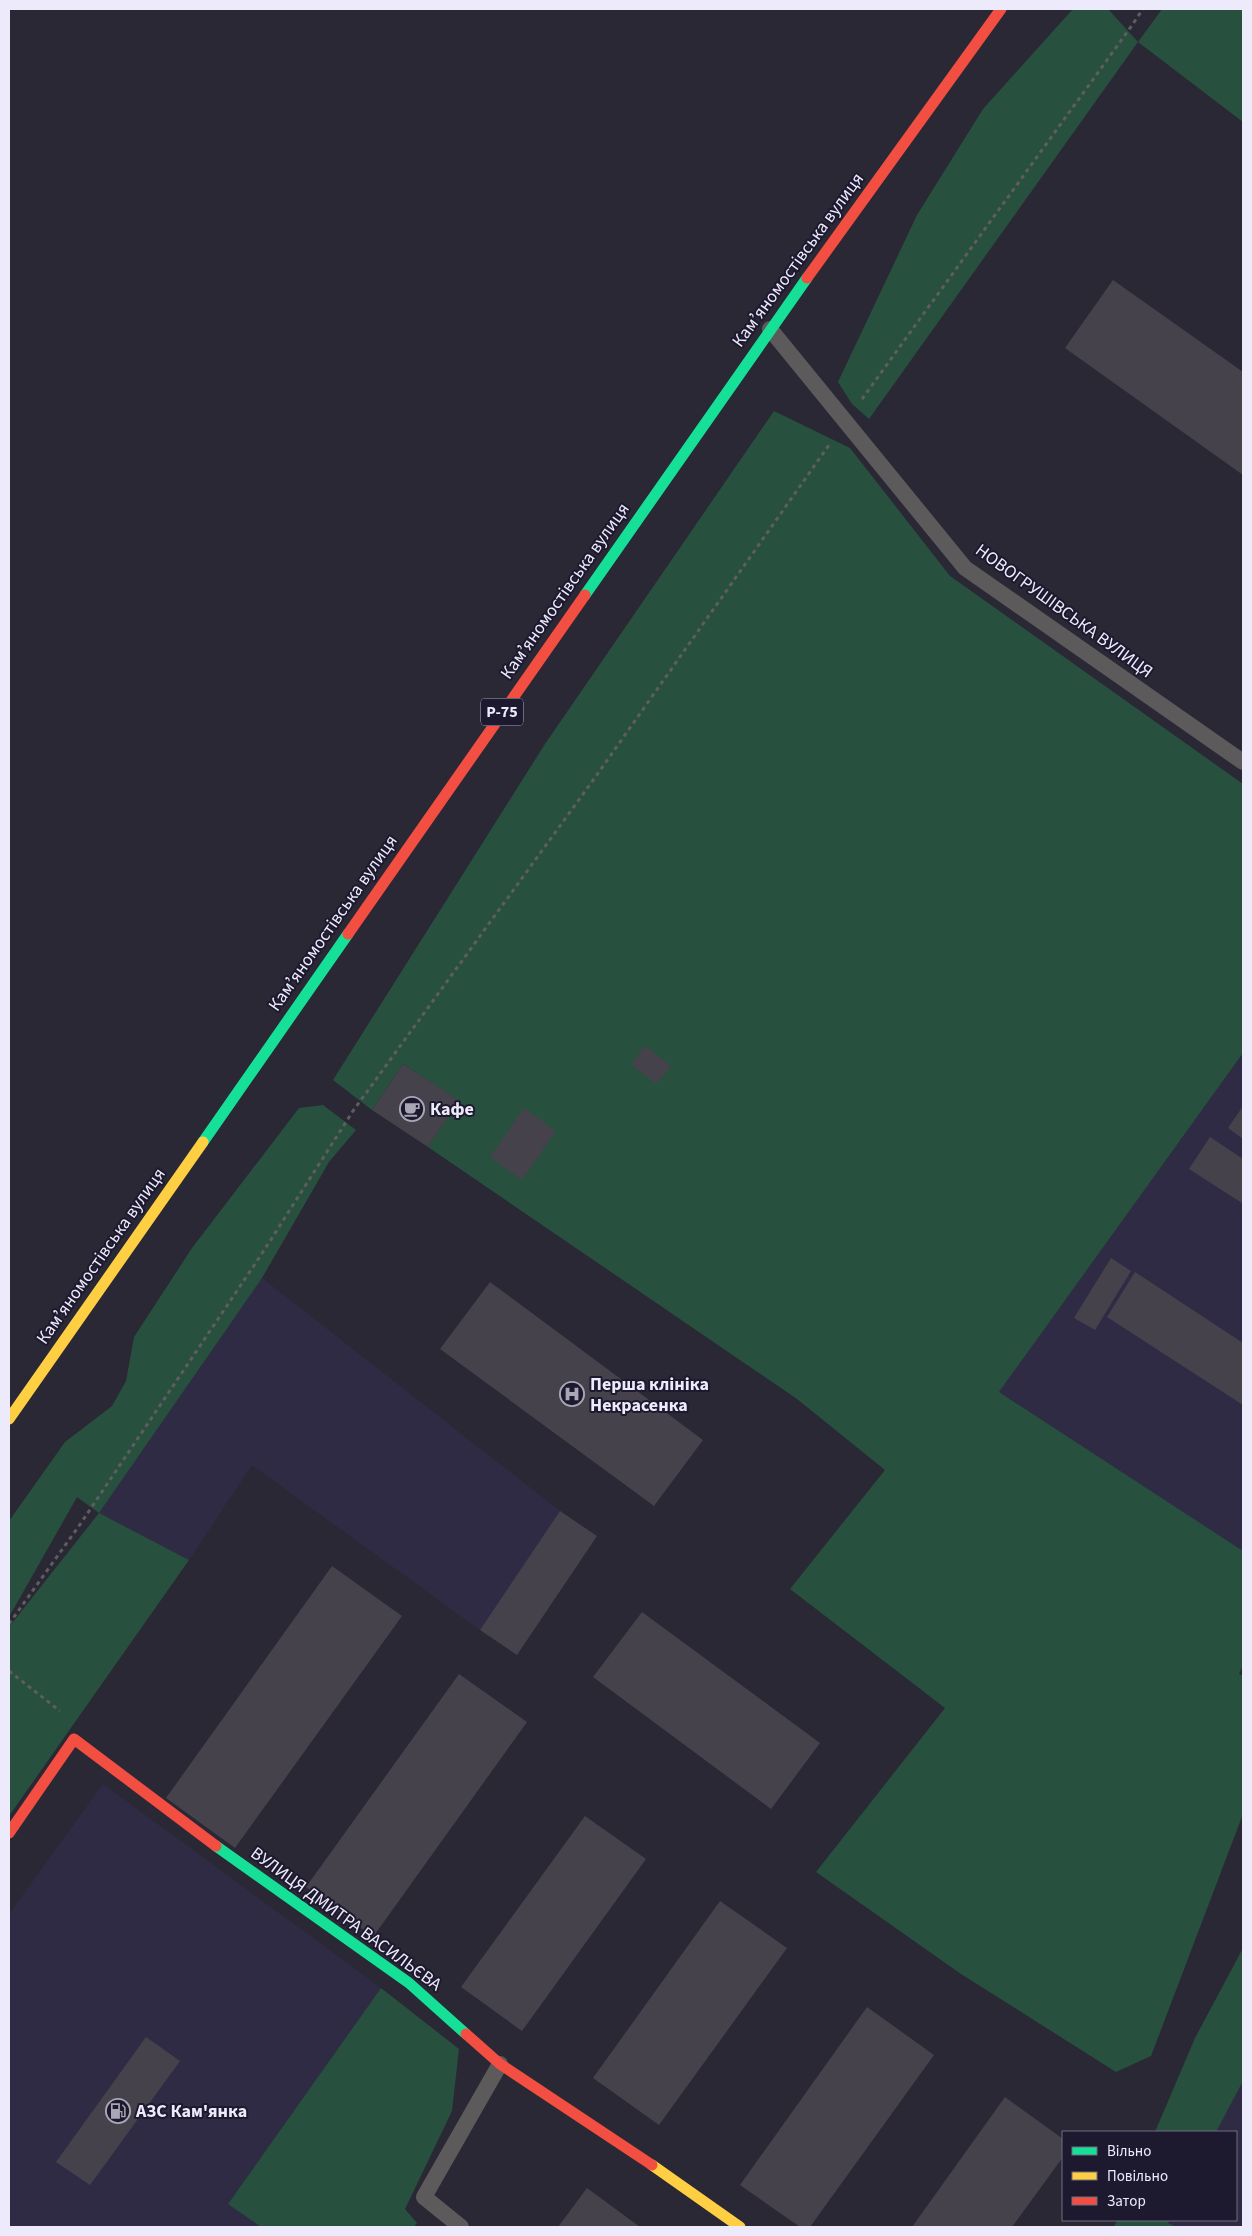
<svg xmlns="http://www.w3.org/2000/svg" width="1252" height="2236" font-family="'Source Sans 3',sans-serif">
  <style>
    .built { fill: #302b45 }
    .green { fill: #28503e }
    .building { fill: #45424c }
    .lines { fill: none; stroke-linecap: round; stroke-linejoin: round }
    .path { stroke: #605d61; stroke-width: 3; stroke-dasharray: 4 4; stroke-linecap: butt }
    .lane { stroke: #5d5a5c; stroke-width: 16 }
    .fast { stroke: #16e098; stroke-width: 11 }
    .slow { stroke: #ffcf43; stroke-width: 11 }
    .jam { stroke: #f24e42; stroke-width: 11 }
    .labels { text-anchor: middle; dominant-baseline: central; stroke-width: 4; stroke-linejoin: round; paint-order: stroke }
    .shield { fill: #1d192f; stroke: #afacbe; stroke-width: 1 }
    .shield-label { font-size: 16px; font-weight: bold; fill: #edebfb }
    .street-label { font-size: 18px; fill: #edebfb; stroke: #1d192f }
    .poi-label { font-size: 18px; font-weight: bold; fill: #edebfb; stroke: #1d192f; text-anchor: start }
  </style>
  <rect width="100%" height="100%" fill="#2a2834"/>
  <g class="built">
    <path d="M1243 1053V1551L999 1392Z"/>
    <path d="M262 1278 560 1511 480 1630 252 1465 189 1560 99 1513Z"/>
    <path d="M103 1784 381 1988 228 2204 261 2227H9V1914Z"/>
    <path d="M1243 2081V2227H1176L1168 2223 1170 2220H1236V2132H1216Z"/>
  </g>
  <g class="green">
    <path d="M1073 9H1108L1138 42 1162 9H1243V122L1138 42 869 419 852 404 838 382 917 215 983 109Z"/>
    <path d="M774 411 850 448 950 576 1243 784V1053L999 1392 1243 1551V1665L1239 1674 1243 1676V1814L1151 2056 1116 2072 961 1974 816 1872 945 1708 790 1589 885 1470 797 1399 428 1147 458 1100 403 1064 372 1110 333 1080 545 744Z"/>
    <path d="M323 1105 356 1130 329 1162 262 1278 99 1513 189 1560 9 1816V1627L99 1513 77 1497 9 1617V1521L65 1442 112 1406 126 1381 134 1337 192 1248 299 1108Z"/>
    <path d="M1243 1948V2081L1216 2132H1155L1195 2038Z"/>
    <path d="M381 1988 459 2049 452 2111 405 2209 417 2223 414 2227H261L228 2204Z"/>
    <path d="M1117 2220H1170L1168 2223 1176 2227H1114Z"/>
  </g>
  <g class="building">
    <path d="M1113 280 1243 372V475L1065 348Z"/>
    <path d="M645 1046 671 1066 656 1084 631 1064Z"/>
    <path d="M403 1064 459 1100 428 1147 372 1110Z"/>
    <path d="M1243 1106V1139L1228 1128Z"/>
    <path d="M524 1108 556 1131 522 1180 490 1157Z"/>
    <path d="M1210 1137 1243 1159 1242 1203 1189 1169Z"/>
    <path d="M1111 1258 1131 1271 1095 1330 1074 1318Z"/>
    <path d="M1135 1272 1243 1343V1405L1107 1317Z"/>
    <path d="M490 1282 703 1440 654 1506 440 1349Z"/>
    <path d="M560 1511 597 1536 517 1655 480 1630Z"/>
    <path d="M332 1566 402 1616 235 1848 166 1798Z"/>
    <path d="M642 1612 820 1743 771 1809 593 1677Z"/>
    <path d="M459 1674 527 1722 373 1937 306 1887Z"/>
    <path d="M585 1816 646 1859 522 2031 461 1987Z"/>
    <path d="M720 1901 787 1948 659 2125 593 2078Z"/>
    <path d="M867 2007 934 2055 810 2227H800L740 2185Z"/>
    <path d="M146 2037 180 2061 90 2185 56 2162Z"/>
    <path d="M1005 2097 1063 2139V2157L1012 2227H912Z"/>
    <path d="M587 2188 640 2227H558Z"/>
  </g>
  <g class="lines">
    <g class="path">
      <path d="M862 399 1128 31 1143 9"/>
      <path d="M9 1624 81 1523 261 1255 353 1111 594 779 829 445"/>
      <path d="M9 1671 60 1711"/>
    </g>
    <g class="lane">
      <path d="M770 329 965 568 1243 762"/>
      <path d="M461 2227 424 2197 500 2064"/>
    </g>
    <g class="fast">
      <path d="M585 595 807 278"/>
      <path d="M203 1142 348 934"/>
      <path d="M216 1846 409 1983 466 2034"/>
    </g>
    <g class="slow">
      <path d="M9 1419 203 1142"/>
      <path d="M652 2165 740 2227"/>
    </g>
    <g class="jam">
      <path d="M807 278 1001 9"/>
      <path d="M348 934 585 595"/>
      <path d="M9 1833 74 1739 216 1846"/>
      <path d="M466 2034 500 2064 652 2165"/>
    </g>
  </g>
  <defs>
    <symbol id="cafe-ring" viewBox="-11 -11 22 22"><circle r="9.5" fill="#1d192f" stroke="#a9a7b5" stroke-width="1.5"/><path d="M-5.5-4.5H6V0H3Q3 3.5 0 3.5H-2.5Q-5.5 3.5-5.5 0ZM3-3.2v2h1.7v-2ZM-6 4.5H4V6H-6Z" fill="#a9a7b5"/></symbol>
    <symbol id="hospital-ring" viewBox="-11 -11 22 22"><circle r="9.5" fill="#1d192f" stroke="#a9a7b5" stroke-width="1.5"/><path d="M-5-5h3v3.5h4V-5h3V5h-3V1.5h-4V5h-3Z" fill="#a9a7b5"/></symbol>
    <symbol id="fuel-ring" viewBox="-11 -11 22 22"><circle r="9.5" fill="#1d192f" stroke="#a9a7b5" stroke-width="1.5"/><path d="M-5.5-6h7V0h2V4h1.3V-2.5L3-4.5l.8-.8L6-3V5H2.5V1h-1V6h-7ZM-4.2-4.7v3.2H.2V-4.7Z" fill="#a9a7b5"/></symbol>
  </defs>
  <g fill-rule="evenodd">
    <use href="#cafe-ring" x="398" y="1095" width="28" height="28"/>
    <use href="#hospital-ring" x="558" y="1380" width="28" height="28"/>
    <use href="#fuel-ring" x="104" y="2097" width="28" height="28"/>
  </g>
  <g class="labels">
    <rect class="shield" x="481" y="698.5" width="42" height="27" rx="4"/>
    <g class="shield-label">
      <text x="502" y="712">Р-75</text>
    </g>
    <g class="street-label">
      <text transform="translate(798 260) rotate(-54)">Камʼяномостівська вулиця</text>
      <text transform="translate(565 591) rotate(-55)">Камʼяномостівська вулиця</text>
      <text transform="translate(1064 611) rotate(36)">НОВОГРУШІВСЬКА ВУЛИЦЯ</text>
      <text transform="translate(333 923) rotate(-55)">Камʼяномостівська вулиця</text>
      <text transform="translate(101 1256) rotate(-55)">Камʼяномостівська вулиця</text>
      <text transform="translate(346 1919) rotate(36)">ВУЛИЦЯ ДМИТРА ВАСИЛЬЄВА</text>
    </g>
    <g class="poi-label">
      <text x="430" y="1109">Кафе</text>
      <text x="590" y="1384">Перша клініка<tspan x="590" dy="21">Некрасенка</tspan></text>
      <text x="136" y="2111">АЗС Кам'янка</text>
    </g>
  </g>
  <rect width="1252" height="2236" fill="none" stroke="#edebfb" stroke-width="20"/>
  <rect x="1062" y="2131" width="175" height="90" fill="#1d192f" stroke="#706d81"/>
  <rect x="1072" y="2147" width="25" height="8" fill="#16e098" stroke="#706d81"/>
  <text x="1107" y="2156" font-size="15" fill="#edebfb">Вільно</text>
  <rect x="1072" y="2172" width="25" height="8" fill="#ffcf43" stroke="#706d81"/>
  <text x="1107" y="2181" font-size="15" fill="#edebfb">Повільно</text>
  <rect x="1072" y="2197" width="25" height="8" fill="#f24e42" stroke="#706d81"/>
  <text x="1107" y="2206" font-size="15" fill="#edebfb">Затор</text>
</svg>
